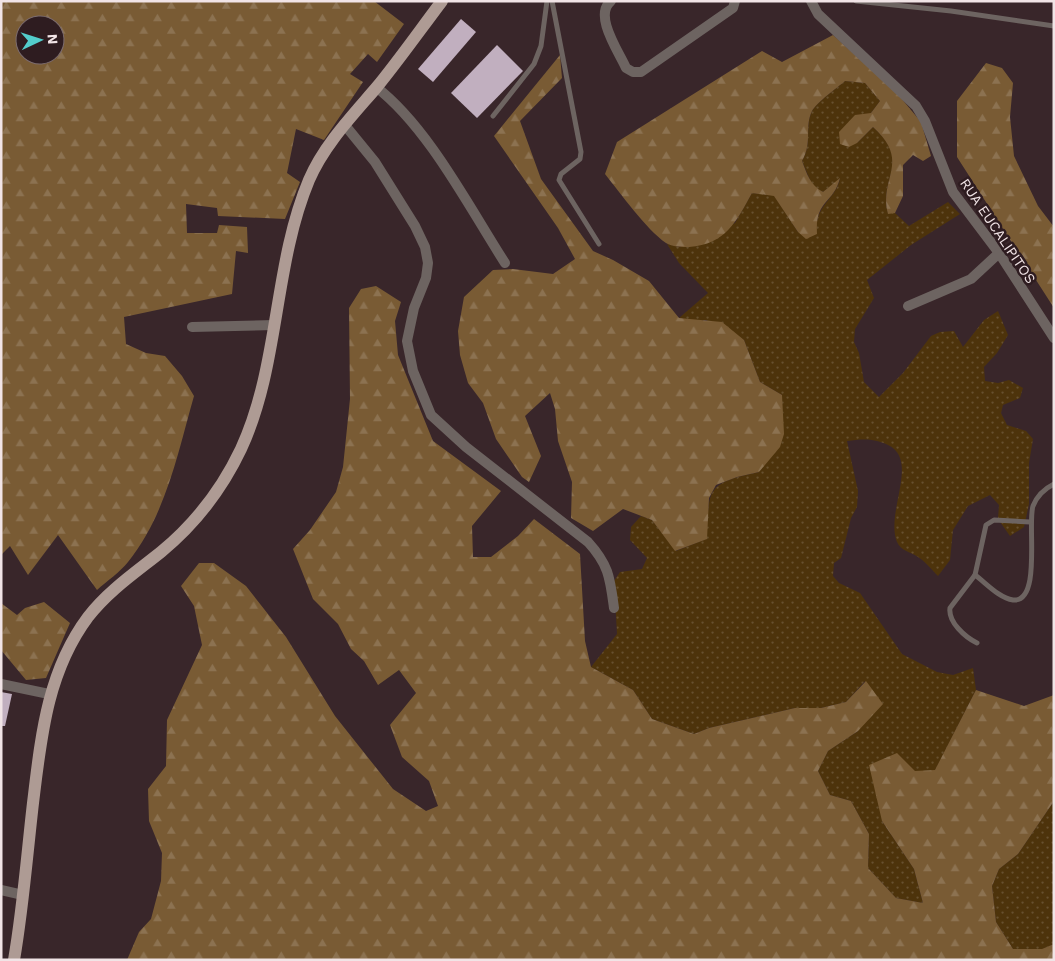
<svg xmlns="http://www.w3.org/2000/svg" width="1055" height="961" font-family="'Work Sans',sans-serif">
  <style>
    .grass { fill: url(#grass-dots) }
    .forest { fill: url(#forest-firs); fill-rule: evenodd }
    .building { fill: #c1afbf }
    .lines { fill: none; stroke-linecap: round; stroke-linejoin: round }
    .lane { stroke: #6d6461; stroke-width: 5 }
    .street { stroke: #6d6461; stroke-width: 10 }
    .primary { stroke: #ae9b94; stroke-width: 12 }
    .labels { text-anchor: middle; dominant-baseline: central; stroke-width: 5; stroke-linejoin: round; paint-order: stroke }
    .street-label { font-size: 14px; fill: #f1e4e6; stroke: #2e1c20 }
  </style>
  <defs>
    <pattern id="grass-dots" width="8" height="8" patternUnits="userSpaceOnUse" patternTransform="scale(1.25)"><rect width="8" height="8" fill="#4d330b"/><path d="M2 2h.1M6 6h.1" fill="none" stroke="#67502f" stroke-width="1.8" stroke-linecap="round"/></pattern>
    <pattern id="forest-firs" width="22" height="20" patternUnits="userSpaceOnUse" patternTransform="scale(1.25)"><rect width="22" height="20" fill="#795b34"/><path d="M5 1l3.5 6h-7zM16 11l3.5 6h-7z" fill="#8c7251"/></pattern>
  </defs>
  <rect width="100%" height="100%" fill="#39262a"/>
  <g class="grass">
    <path d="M845 81 865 83 880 101 871 113 857 143 873 127C913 162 878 178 888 213H895L909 226 948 202 960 214 911 245 867 280 874 298 855 329 854 342 859 353 864 382 879 397 903 373 931 336 940 332 954 331 963 347 984 320 998 311 1008 335 997 353 984 367 985 381 998 383 1009 380 1023 388 1020 398 1003 405 1001 413 1007 425 1026 431 1033 439 1029 463V504L1024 527 1010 536 998 519 999 505 990 495 968 506 953 530 950 560 938 576C932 570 926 562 918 557 911 552 901 551 897 542 885 512 920 460 888 445 874 438 862 439 847 441L858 491 857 507 851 518 841 558 834 563 833 576 839 583 860 593 902 654 937 672 953 675 973 668 976 690 935 771H915L882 821 914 869 923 903 896 898 868 868 869 834 851 801 830 795 818 771 828 751 858 731 865 681 846 702 821 708H795L709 728 694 734 652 719 633 690 591 667 617 634 614 581 620 572 642 569 647 558 630 540 631 527 641 516 652 520 676 551 706 539C710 487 705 484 759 472L782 395 760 382 744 340 706 320 694 321 679 318 708 293 679 263 667 244 680 247 735 223 752 193 774 195 798 232 817 221C822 201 835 198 840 179L823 192 813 187 802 161C813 142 804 128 812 111 817 102 837 88 845 81Z"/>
    <path d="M1054 801V944L1043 949H1013L996 922 992 886 999 869 1018 854Z"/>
  </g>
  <g class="forest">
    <path d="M1 1H374L404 24 377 62 368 54 350 74 363 82 324 140 296 129 287 173 300 182 285 219 218 216 217 208 186 204 187 233H217L219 225 247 227 248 253 236 251 232 294 124 317 126 344 146 353 165 356 182 376 194 396C178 452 166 515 128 562 120 572 107 581 97 590L58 535 28 575 10 546 1 555ZM25 25H55V55H25Z"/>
    <path d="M833 35 896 92 921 122 931 156 923 161 913 155 903 165V196L895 213 888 214C878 178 912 162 873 127L857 143 849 147 840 144 839 132 855 115 871 113 880 101 865 83 845 81C837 88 817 102 812 111 804 127 813 142 802 161 807 174 810 185 823 192L840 178C833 205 815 199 817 234L806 239 798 232 774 196 752 193C736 222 726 244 689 247 682 247 672 247 666 243 646 229 621 194 605 174L617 142 762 51 782 62Z"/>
    <path d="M560 55 562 78 520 121 541 179 593 251 613 260 649 281 679 318 722 322 744 340 760 382 782 395 784 434 780 447 759 472 737 477 716 485 709 498 707 539 675 551 652 520 623 509 593 531 571 518 572 482 558 441 555 409 550 393 525 416 541 456 529 482 522 477 496 439 483 403 468 383 460 355 458 331 464 297 493 270 513 269 553 274 575 259 558 228 494 136Z"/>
    <path d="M986 63 1002 68 1013 83 1010 117 1014 156 1038 206 1054 227V308L957 157V101Z"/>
    <path d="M376 286 401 302 395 321 398 355 433 441 501 491 472 526 473 557H491L518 536 534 519 580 554 585 641 591 667 633 690 652 719 694 734 709 728 795 708H821L846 702 866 681 883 704 858 731 828 751 818 771 830 795 851 801 869 834 868 868 896 898 923 903 914 869 882 821 869 765 897 753 915 771 935 770 976 690 1024 706 1054 695V801L1018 854 999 869 992 886 996 922 1013 949H1042L1054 944V960H127L139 932 151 919 161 881 162 853 149 821 148 789 166 766 167 720 202 645 194 606 181 586 199 563H214L246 586 286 637 335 716 393 789 426 811 438 806 429 781 402 757 390 725 416 693 399 670 378 685 364 661 351 649 338 624 313 599 293 549 310 530 336 492 343 467 350 399 349 308 361 289Z"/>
    <path d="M44 602 70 623 46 678 26 680 1 650V603L17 615 25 608Z"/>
  </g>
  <g class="building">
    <path d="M461 19 476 32 433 82 418 69Z"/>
    <path d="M497 45 523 71 477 118 451 93Z"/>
    <path d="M1 692 12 694 5 726H1Z"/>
  </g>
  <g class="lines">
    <g class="lane">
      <path d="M552 1 581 152 580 159 561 174 559 180 599 244"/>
      <path d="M856 1 951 11 1054 26"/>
      <path d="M493 116 534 64 541 46 547 1"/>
      <path d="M975 575C986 583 999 598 1013 600 1042 603 1027 523 1033 506 1037 496 1044 489 1054 484"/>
      <path d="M977 643C965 637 948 622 950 608L975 575 986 525 994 520 1030 522"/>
    </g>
    <g class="street">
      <path d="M611 1C593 15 619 52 626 68L633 72H641L733 8 735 1"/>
      <path d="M811 1 818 14 916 106 925 121 953 192 999 253 1054 338"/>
      <path d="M376 87C428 127 469 207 505 263"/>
      <path d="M344 124 375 162 415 226 425 247 428 263 426 278 414 308 407 341 413 371 431 415 466 447 588 542C609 565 610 578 614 608"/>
      <path d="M908 306 971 279 999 253"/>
      <path d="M192 327 274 325"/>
      <path d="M1 684 49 694"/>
      <path d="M1 890 23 895"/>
    </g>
    <path class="primary" d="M14 960C23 908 27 855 33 803 41 737 47 672 88 617 108 591 136 572 161 552 195 524 222 489 241 449 280 365 273 266 309 180 324 145 352 116 376 88 399 60 420 30 442 1"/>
  </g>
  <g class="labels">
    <g class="street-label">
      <text transform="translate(998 231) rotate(56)">RUA EUCALIPITOS</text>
    </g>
  </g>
  <rect width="1055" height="961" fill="none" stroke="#f1e4e6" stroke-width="5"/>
  <g transform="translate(40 40) rotate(86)"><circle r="24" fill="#2e1c20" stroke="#7c6c6f"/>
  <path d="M0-4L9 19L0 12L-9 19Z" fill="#53cdcb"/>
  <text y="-8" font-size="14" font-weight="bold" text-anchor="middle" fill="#f1e4e6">N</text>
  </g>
</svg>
